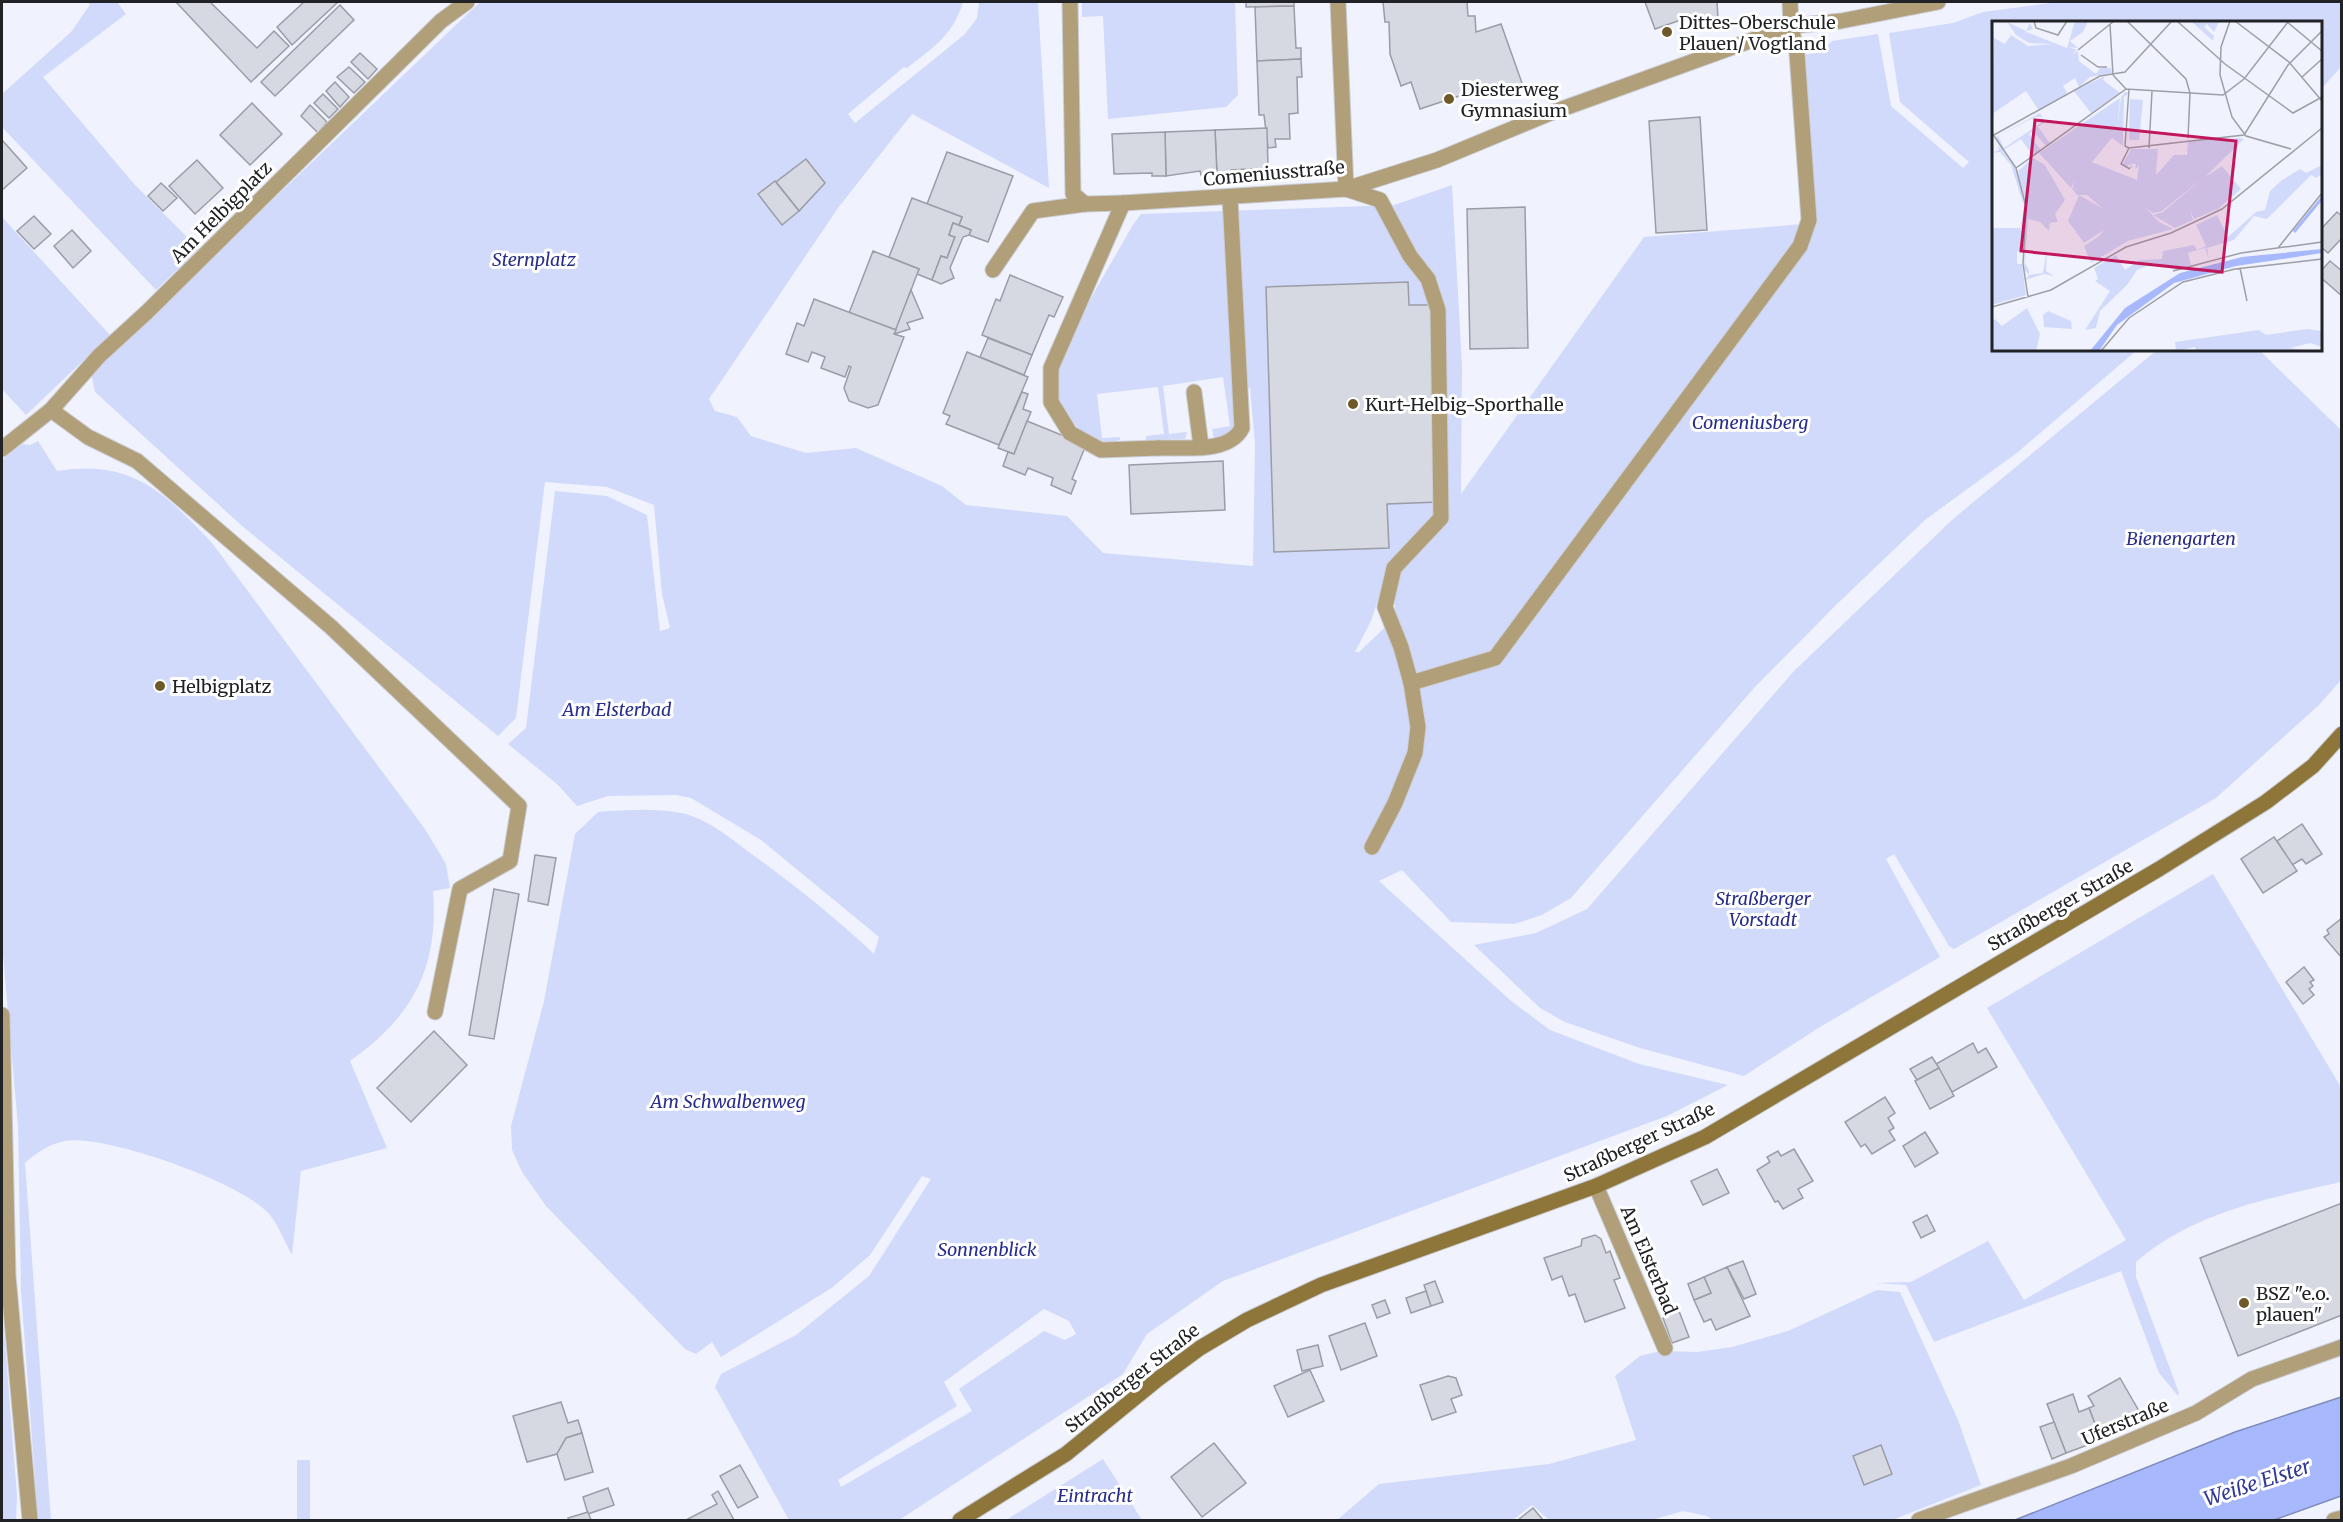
<svg xmlns="http://www.w3.org/2000/svg" width="2343" height="1522" font-family="Merriweather,serif">
  <style>
    .green { fill: #d1dafb; fill-rule: evenodd }
    .water { fill: #a7b8fc; stroke: #7f8bbc; stroke-width: 1.5 }
    .building { fill: #d6d9e2; stroke: #9a9da6; stroke-width: 1.5 }
    .lines { fill: none; stroke-linecap: round; stroke-linejoin: round }
    .lane-casing { stroke: #cbcdd6; stroke-width: 17 }
    .street-casing { stroke: #cbcdd6; stroke-width: 17 }
    .secondary-casing { stroke: #cbcdd6; stroke-width: 17 }
    .lane { stroke: #b09f79; stroke-width: 15 }
    .street { stroke: #b09f79; stroke-width: 15 }
    .secondary { stroke: #8e763a; stroke-width: 15 }
    .poi-dot { fill: #6e5a29; stroke: #fff; stroke-width: 2 }
    .labels { text-anchor: middle; dominant-baseline: central; stroke-width: 6; stroke-linejoin: round; paint-order: stroke }
    .poi-label { font-size: 18px; fill: #212225; stroke: #fff; text-anchor: start }
    .street-label { font-size: 18px; fill: #212225; stroke: #fff }
    .park-label { font-size: 18px; font-style: italic; fill: #282d8c; stroke: #fff }
    .water-label { font-size: 20px; font-style: italic; fill: #313898; stroke: #fff }
    .inset-river { fill: none; stroke: #a7b8fc; stroke-width: 3 }
    .inset-road { fill: none; stroke: #9d9fa7; stroke-width: 1.5 }
    .view { fill: #c2185b; fill-opacity: 0.15; stroke: #c2185b; stroke-width: 3 }
    .inset-edge { fill: none; stroke: #212225; stroke-width: 3 }
  </style>
  <rect width="100%" height="100%" fill="#f0f3fd"/>
  <g class="green">
    <path d="M89 2H117L126 14 43 77 135 185 199 249 156 290 2 127V94L71 32 89 6Z"/>
    <path d="M480 2H963C954 34 933 48 907 68L904 67 848 114 855 123 964 35 977 18 979 2H1038L1049 188 912 114 838 208 709 399 715 411 737 417 751 436 806 453 856 448 942 486 966 505 1067 516 1103 553 1253 566 1255 444 1250 388 1237 390 1238 421 1231 435 1214 439 1212 429 1230 426 1223 377 1163 386 1169 434 1187 432 1185 439 1146 440V436L1164 434 1158 387 1097 394 1102 438 1120 437V440C1104 445 1090 439 1078 428 1068 418 1060 407 1057 393 1050 357 1114 261 1132 226L1141 214 1394 205 1452 185 1462 366 1461 494 1644 237 1803 224 1791 57 1822 52 1832 41 1878 34 1891 106 1963 168 1969 162 1900 102 1889 33 1953 23 1983 12 2059 2H2341V67L2321 89 2320 22H1994V350H2137L2018 452 1925 520 1837 604 1755 687 1571 898 1542 915 1514 924 1451 922 1402 870 1379 881 1510 1000 1550 1030 1639 1064 1728 1085 1667 1116 1223 1281 1147 1334 1123 1374 899 1520H789L715 1387 721 1374 796 1335 869 1276 931 1179 922 1176 870 1255 833 1287 721 1357 712 1342 696 1354 685 1349 546 1206 522 1172 512 1150 511 1126 544 1001 575 834 598 812C625 810 654 808 681 813 706 818 729 837 749 852 793 884 835 917 874 954L879 937 761 840 691 798 676 795 608 796 577 806 557 784 508 744 526 728 555 491 607 496 647 515 660 631 670 628 662 594 654 505 607 487 545 482 516 718 498 736 241 525 95 392 91 373ZM1394 596 1396 617 1359 652H1355L1371 621 1379 597ZM1044 1309 1069 1321 1076 1334 1065 1340 1044 1331 959 1389 972 1411 841 1487 838 1480 957 1406 944 1382Z"/>
    <path d="M1082 2H1235L1238 95 1226 107 1108 119 1103 16 1082 17Z"/>
    <path d="M2 217 110 335 26 415 2 389Z"/>
    <path d="M2157 350H2259L2341 430V680L2319 705 2216 798 1954 949 1949 946 1894 854 1886 859 1940 957 1820 1027 1744 1076 1640 1048 1565 1022 1540 1008 1474 945 1536 933 1587 909 1794 671 1953 519Z"/>
    <path d="M38 441 57 471C132 459 164 492 212 543L425 829 446 864 450 888 433 891C439 969 412 1017 350 1061L387 1148 301 1171 292 1255C285 1243 279 1226 270 1215 244 1183 105 1134 65 1141 49 1144 36 1153 25 1163L51 1520H38L21 1291 18 1126 2 943V460L22 444 30 445Z"/>
    <path d="M2213 874 2341 1087V1182C2270 1198 2193 1212 2136 1262V1277L2179 1393 2178 1396 2159 1373 2121 1271 1934 1342 1906 1285 1875 1283 1911 1282 1988 1241 2024 1300 2126 1240 1987 1008Z"/>
    <path d="M1877 1290 1900 1292 1958 1420 1981 1485 1892 1520H1712L1707 1516 1683 1511 1652 1520H1549L1532 1505 1513 1520H1337L1379 1484 1549 1464 1636 1440 1615 1376 1640 1356 1661 1351 1697 1352 1732 1347 1788 1331Z"/>
    <path d="M2 1304 17 1496 16 1520H2Z"/>
    <path d="M1103 1459 1142 1520H1006Z"/>
    <rect x="297" y="1460" width="13" height="60"/>
  </g>
  <path class="water" d="M2341 1397V1496L2274 1520H2015L2235 1432Z"/>
  <g class="building">
    <path d="M176 2H210L257 48 274 31 289 46 251 82Z"/>
    <path d="M304 2H338L292 45 277 27Z"/>
    <path d="M1246 2H1294V6L1246 7Z"/>
    <path d="M1383 2H1467L1468 16H1475L1476 32 1501 24 1522 83 1483 97 1480 89 1420 109 1411 82 1401 86 1390 54 1389 22H1385Z"/>
    <path d="M1645 2H1717L1718 18 1689 20V17L1655 29Z"/>
    <path d="M340 5 354 20 275 96 261 82Z"/>
    <path d="M1294 6 1296 48H1301V59L1257 61 1255 7Z"/>
    <path d="M360 53 377 69 368 79 351 62Z"/>
    <path d="M1301 59 1302 77H1297L1298 113 1289 114 1290 139H1275L1276 147 1268 148 1264 115H1259L1257 61Z"/>
    <path d="M349 67 365 82 354 93 337 77Z"/>
    <path d="M335 82 349 97 340 107 326 91Z"/>
    <path d="M323 94 338 109 329 118 314 103Z"/>
    <path d="M252 103 282 134 250 165 220 135Z"/>
    <path d="M310 105 327 122 318 133 301 116Z"/>
    <path d="M1700 117 1707 230 1656 233 1649 121Z"/>
    <path d="M1267 128 1268 168 1231 170V174H1217L1215 130Z"/>
    <path d="M1215 130 1217 174 1201 175 1200 171 1166 176 1165 132Z"/>
    <path d="M1165 132 1166 176H1152V173L1114 174 1112 134Z"/>
    <path d="M2 140 27 168 2 190Z"/>
    <path d="M947 152 1013 176 988 242 969 235 971 230 959 225 962 217 927 204Z"/>
    <path d="M806 159 825 183 799 211 776 182Z"/>
    <path d="M197 160 223 188 195 214 169 186Z"/>
    <path d="M775 181 799 211 782 225 758 194Z"/>
    <path d="M161 183 177 198 163 211 148 196Z"/>
    <path d="M912 198 962 217 959 225 953 223 949 235 955 237 947 258 941 256 932 280 917 274 919 269 889 257Z"/>
    <path d="M1525 207 1528 348 1470 349 1467 209Z"/>
    <path d="M2337 212 2342 216V238L2328 253 2320 246V230Z"/>
    <path d="M34 216 51 234 34 249 17 231Z"/>
    <path d="M953 223 971 230 969 235 963 237 950 268 954 278 941 284 932 280 941 256 947 258 955 237 949 235Z"/>
    <path d="M72 230 91 251 73 268 54 246Z"/>
    <path d="M873 251 919 269 896 330 849 313Z"/>
    <path d="M2330 261 2342 271V296L2320 277V272Z"/>
    <path d="M1010 275 1063 297 1054 317 1049 315 1032 355 982 335 996 299 1000 301Z"/>
    <path d="M1408 282 1409 305H1433L1439 502 1387 504 1389 548 1274 552 1266 287Z"/>
    <path d="M911 290 923 318 907 323 910 329 894 334Z"/>
    <path d="M814 299 896 330 894 334 904 337 878 405 868 408 849 401 844 388 851 367 849 366 845 377 821 368 825 357 812 352 808 362 786 354 797 323 804 326Z"/>
    <path d="M988 338 1032 355 1024 375 980 357Z"/>
    <path d="M967 352 1028 377 999 445 946 424 950 416 943 413Z"/>
    <path d="M1022 392 1028 394 1023 409 1031 412 1014 454 998 448Z"/>
    <path d="M1027 421 1086 445 1072 479 1076 481 1071 494 1051 485 1053 478 1028 468 1025 475 1003 466 1008 452 1014 454Z"/>
    <path d="M1223 461 1225 510 1131 514 1129 465Z"/>
    <path d="M2302 824 2322 854 2306 864 2302 859 2292 865 2277 841Z"/>
    <path d="M2274 837 2297 871 2263 893 2241 859Z"/>
    <path d="M535 855 556 858 548 905 528 901Z"/>
    <path d="M494 889 519 894 494 1039 469 1035Z"/>
    <path d="M2342 918V956L2341 957 2324 937 2329 934 2327 930Z"/>
    <path d="M2304 967 2314 980 2310 982 2313 986 2309 989 2314 995 2303 1004 2286 982Z"/>
    <path d="M434 1031 467 1065 411 1122 377 1088Z"/>
    <path d="M1973 1043 1978 1053 1986 1048 1997 1067 1952 1092 1936 1064Z"/>
    <path d="M1932 1057 1939 1068 1917 1080 1910 1069Z"/>
    <path d="M1939 1068 1954 1096 1930 1109 1915 1081Z"/>
    <path d="M1885 1097 1895 1113 1888 1118 1894 1128 1889 1131 1895 1140 1872 1154 1865 1144 1861 1147 1845 1122Z"/>
    <path d="M1925 1132 1938 1153 1915 1167 1903 1146Z"/>
    <path d="M1794 1149 1813 1181 1798 1189 1803 1198 1783 1209 1778 1201 1775 1202 1757 1170 1770 1162 1767 1157 1778 1151 1781 1156Z"/>
    <path d="M1717 1169 1729 1193 1703 1205 1691 1181Z"/>
    <path d="M2342 1203V1315L2238 1356 2200 1258Z"/>
    <path d="M1927 1215 1935 1231 1921 1238 1913 1222Z"/>
    <path d="M1595 1235 1601 1239 1606 1253 1610 1251 1620 1278 1614 1280 1625 1308 1585 1322 1575 1294 1569 1296 1562 1276 1552 1280 1544 1258 1581 1246 1582 1239Z"/>
    <path d="M1743 1261 1756 1294 1744 1299 1727 1267Z"/>
    <path d="M1727 1267 1750 1316 1716 1330 1711 1319 1704 1322 1694 1300 1711 1293 1704 1277Z"/>
    <path d="M1704 1277 1711 1293 1694 1300 1688 1284Z"/>
    <path d="M1435 1281 1443 1302 1431 1306 1424 1285Z"/>
    <path d="M1426 1291 1431 1306 1411 1313 1406 1298Z"/>
    <path d="M1385 1300 1390 1313 1377 1318 1372 1305Z"/>
    <path d="M1679 1311 1689 1337 1672 1343 1663 1318Z"/>
    <path d="M1365 1323 1377 1356 1341 1370 1329 1336Z"/>
    <path d="M1318 1345 1323 1366 1302 1371 1297 1350Z"/>
    <path d="M1310 1370 1324 1401 1288 1417 1274 1386Z"/>
    <path d="M1448 1376 1456 1378 1462 1395 1451 1399 1456 1412 1432 1420 1420 1385Z"/>
    <path d="M2120 1378 2143 1418 2101 1440 2089 1408 2094 1406 2088 1396Z"/>
    <path d="M2073 1394 2079 1412 2089 1408 2101 1440 2066 1453 2047 1404Z"/>
    <path d="M561 1402 568 1423 578 1420 582 1433 566 1438 557 1454 527 1462 513 1416Z"/>
    <path d="M2054 1422 2066 1453 2052 1459 2040 1427Z"/>
    <path d="M582 1433 593 1472 565 1480 557 1454 566 1438Z"/>
    <path d="M1214 1443 1246 1483 1202 1517 1171 1477Z"/>
    <path d="M1881 1445 1892 1474 1864 1485 1853 1456Z"/>
    <path d="M740 1465 758 1497 738 1508 720 1476Z"/>
    <path d="M608 1488 614 1505 588 1514 583 1497Z"/>
    <path d="M718 1491 734 1520H686L717 1504 712 1495Z"/>
    <path d="M1533 1508 1543 1520H1518Z"/>
    <path d="M588 1512 591 1520H569L568 1518Z"/>
  </g>
  <g class="lines">
    <defs>
      <g id="lane">
        <path d="M1346 189 1380 200 1410 256 1428 279 1438 310 1441 518 1394 568 1385 607 1401 647 1411 683 1418 727 1415 753 1395 803 1372 847"/>
        <path d="M993 270 1033 211 1085 204"/>
        <path d="M1194 392 1201 446"/>
        <path d="M51 410 88 437 137 461 331 627 519 806 510 861 460 889 435 1012"/>
        <path d="M1158 448C1184 447 1229 454 1242 428L1230 198"/>
        <path d="M1411 683 1495 658 1800 246 1809 220 1797 54 1791 26"/>
        <path d="M1596 1186 1665 1348"/>
      </g>
      <g id="street">
        <path d="M1070 2 1073 194 1085 204 1123 203"/>
        <path d="M1338 2 1346 189"/>
        <path d="M1790 2 1791 26"/>
        <path d="M1158 448 1101 450 1070 433 1051 402V368L1123 203 1346 189 1437 160 1548 114 1791 26 1841 21 1938 2"/>
        <path d="M2 449 51 410 99 356 147 312 441 21 467 2"/>
        <path d="M2 1015 8 1276 30 1520"/>
        <path d="M1919 1520 2071 1466 2196 1413 2252 1379 2342 1347"/>
        <path d="M2334 1520 2342 1518"/>
      </g>
      <path id="secondary" d="M960 1520 1066 1454 1158 1379 1200 1348 1247 1320 1321 1285 1596 1186 1705 1137 2159 869 2266 802 2313 766 2342 734"/>
    </defs>
    <use href="#lane" class="lane-casing"/>
    <use href="#street" class="street-casing"/>
    <use href="#secondary" class="secondary-casing"/>
    <use href="#lane" class="lane"/>
    <use href="#street" class="street"/>
    <use href="#secondary" class="secondary"/>
  </g>
  <g class="poi-dot">
    <circle cx="1667" cy="32" r="6"/>
    <circle cx="1449" cy="99" r="6"/>
    <circle cx="1353" cy="404" r="6"/>
    <circle cx="160" cy="686" r="6"/>
    <circle cx="2244" cy="1303" r="6"/>
  </g>
  <g class="labels">
    <g class="poi-label">
      <text x="1679" y="22">Dittes-Oberschule<tspan x="1679" dy="21">Plauen/ Vogtland</tspan></text>
      <text x="1461" y="89">Diesterweg<tspan x="1461" dy="21">Gymnasium</tspan></text>
      <text x="1365" y="404">Kurt-Helbig-Sporthalle</text>
      <text x="172" y="686">Helbigplatz</text>
      <text x="2256" y="1293">BSZ "e.o.<tspan x="2256" dy="21">plauen"</tspan></text>
    </g>
    <g class="street-label">
      <text transform="translate(1274 173) rotate(-5)">Comeniusstraße</text>
      <text transform="translate(221 212) rotate(-45)">Am Helbigplatz</text>
      <text transform="translate(2060 905) rotate(-30)">Straßberger Straße</text>
      <text transform="translate(1639 1142) rotate(-25)">Straßberger Straße</text>
      <text transform="translate(1649 1260) rotate(67)">Am Elsterbad</text>
      <text transform="translate(1132 1378) rotate(-38)">Straßberger Straße</text>
      <text transform="translate(2125 1422) rotate(-23)">Uferstraße</text>
    </g>
    <g class="park-label">
      <text x="534" y="259">Sternplatz</text>
      <text x="1750" y="422">Comeniusberg</text>
      <text x="2181" y="538">Bienengarten</text>
      <text x="617" y="709">Am Elsterbad</text>
      <text x="1763" y="898">Straßberger<tspan x="1763" dy="21">Vorstadt</tspan></text>
      <text x="728" y="1101">Am Schwalbenweg</text>
      <text x="987" y="1249">Sonnenblick</text>
      <text x="1095" y="1495">Eintracht</text>
    </g>
    <g class="water-label">
      <text transform="translate(2257 1482) rotate(-18)">Weiße Elster</text>
    </g>
  </g>
  <g transform="translate(1992 21)">
    <rect width="330" height="330" fill="#f0f3fd"/>
    <path d="M83 0H96L91 11 78 20 86 27 76 26 85 29 79 34 86 30 87 40 104 53 108 47H119L120 52 98 56 87 66 83 57 71 65 75 72 47 90 34 70 0 93 2 17 13 23 19 14 36 25 61 23 37 22 24 14 15 1 34 10 38 2 41 8 34 10 32 15 34 11 75 27ZM199 0 227 1 222 11 215 3 212 6 222 15 221 20ZM113 55 111 59 128 72 99 92 82 70ZM133 71 137 72 132 76 131 125 120 117 100 141 145 159 147 144 145 147 143 148 144 143H139L141 147H137L139 143 133 146 130 144 139 128H166L164 154 182 134H195L196 120 247 117 252 118 213 156 230 145 249 168 226 188 202 198 198 190 201 199 183 207 161 194 171 191 212 156 170 190 161 192 154 187 167 201 181 208 136 220 99 242 92 225 106 216 112 209 92 222 76 200 87 174 110 187 95 174H85L80 168 81 166 83 160 79 167 47 132 128 77 125 111 129 76ZM138 78 151 79 147 119H137ZM48 92 53 101 46 106 58 122 54 125 41 110 37 113 49 129 41 135 29 118 10 130 4 116ZM43 96H50L49 102 12 127 6 115ZM6 124 23 147 33 182 31 208H27L31 210 30 230H25V243H30L34 274 0 284V207H29L32 185 19 144 8 131 0 132 7 129ZM41 137 53 144 73 179 63 193 66 201 58 202 57 210 48 201 36 198 33 242 37 249V254L51 252 55 227 54 250 62 255 52 253 33 259 37 254 32 248 34 196 26 150ZM330 144V153L324 157 319 154 275 198 262 195 242 219 215 227 217 239 213 227 196 232 199 244 184 249 161 242 145 249 135 264 108 290 104 307 93 309 118 270 103 260 106 258 102 247 124 234 133 249 148 239 170 238 171 230 202 224 205 229 214 225 204 204 225 194 236 216 264 191 273 189 278 170 289 160 308 148 314 152ZM35 287 48 313 44 330H0V301L3 298 10 305ZM56 290 79 300 80 308 52 306 51 294ZM315 308 330 310V326L318 322 298 327 318 330H204L203 326 184 330 183 321 267 309 274 314Z" fill="#d1dafb" fill-rule="evenodd"/>
    <path d="M330 228V232L244 245 182 262 125 304 107 330H98L133 287 188 252 250 236Z" fill="#a7b8fc"/>
    <path class="inset-river" d="M302 211 330 177"/>
    <path class="inset-road" d="M42 0 44 7 66 14 75 0M135 0 194 58 198 72 196 117M185 0 233 43 301 92 330 76M238 0 229 26 228 54 240 96 254 115 299 128M243 0 297 41 330 80M294 0 330 30M118 4 121 54M86 29 122 0M89 34 106 46H115M121 54 134 68M310 56 330 38M134 68 231 74 252 58 296 1M0 115 108 55 133 51 180 0M2 115 24 147M137 127 133 125 137 68M157 127 160 70M138 148 129 143 137 127 252 114 296 44 330 10M286 227 330 172M248 247 255 280M181 250 249 232 330 221M36 276 31 243 34 186 24 147 134 68M0 286 59 269 134 226 179 212 230 188 330 107M109 330 137 297 191 261 243 248 330 238"/>
    <path class="view" d="M43 99 244 120 230 251 29 230Z"/>
    <rect width="330" height="330" class="inset-edge"/>
  </g>
  <rect width="2343" height="1522" fill="none" stroke="#212225" stroke-width="6"/>
</svg>
